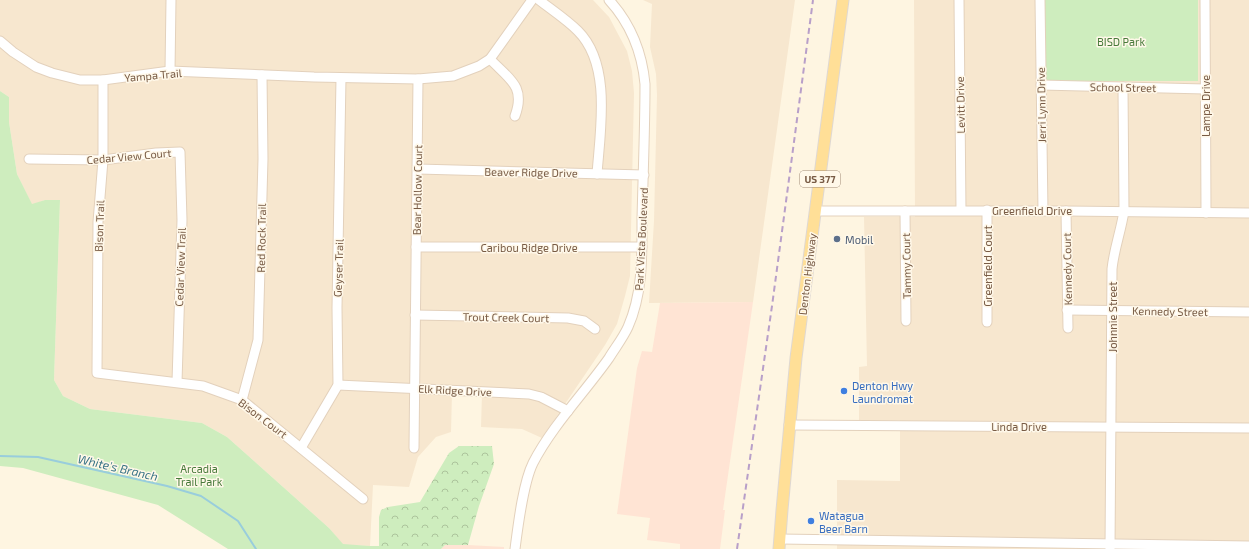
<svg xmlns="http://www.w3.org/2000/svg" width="1249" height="549" font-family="'Exo 2',sans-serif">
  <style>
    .residential { fill: #f7e7cf }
    .commercial { fill: #ffe4d4 }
    .forest { fill: url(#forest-crowns) }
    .green { fill: #ceedbe }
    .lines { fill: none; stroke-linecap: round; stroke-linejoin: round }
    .stream { stroke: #99cddc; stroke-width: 2 }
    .minor-casing { stroke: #e3d1bc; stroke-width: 11 }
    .major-casing { stroke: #dfd8d2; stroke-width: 13 }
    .minor { stroke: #fff; stroke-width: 9 }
    .major { stroke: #ffdf97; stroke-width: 11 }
    .rail { stroke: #b89fc9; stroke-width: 2; stroke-dasharray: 6 4; stroke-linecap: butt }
    .service-dot { fill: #5c6f8a; stroke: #fff8e9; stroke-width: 1.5 }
    .shop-dot { fill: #3f7fe0; stroke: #fff8e9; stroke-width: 1.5 }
    .labels { text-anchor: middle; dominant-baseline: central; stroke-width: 3; stroke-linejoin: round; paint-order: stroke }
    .shield { fill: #fff8e9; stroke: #a08a76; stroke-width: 1 }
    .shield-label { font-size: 10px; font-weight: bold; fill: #785b45 }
    .park-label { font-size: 11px; fill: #487a3a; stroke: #fff8e9 }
    .street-label { font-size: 11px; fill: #785b45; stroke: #fff8e9 }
    .service-label { font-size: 11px; fill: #4e5e75; stroke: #fff8e9; text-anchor: start }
    .shop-label { font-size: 11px; fill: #366cbe; stroke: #fff8e9; text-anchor: start }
    .water-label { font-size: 12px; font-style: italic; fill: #3a7587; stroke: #fff8e9 }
  </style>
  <defs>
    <pattern id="forest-crowns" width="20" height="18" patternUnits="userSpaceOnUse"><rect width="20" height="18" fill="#ceedbe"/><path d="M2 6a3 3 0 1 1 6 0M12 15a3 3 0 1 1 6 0" fill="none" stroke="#acc39c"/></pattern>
  </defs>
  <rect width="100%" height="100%" fill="#fef5e1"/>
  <g class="residential">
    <path d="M0 0H593L609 17 627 51 632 71 634 93 630 276 625 296 617 324 605 345 542 438 522 429 481 427 482 394 452 393 451 432 436 437 418 457 409 487 373 485 370 546 343 545 329 528 227 437 202 423 90 409 63 396 54 380 60 200H45L32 205 17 174 9 122V97L0 91Z"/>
    <path d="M643 0H795L753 302 649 303 654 221 657 95 656 74 650 47 652 4Z"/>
    <path d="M914 0H1044L1198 81V0H1249V549H837V480L900 481V420L859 421V367L867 366 864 217H915Z"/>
  </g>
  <g class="commercial">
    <path d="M753 302 723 510H725L720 549H680V544L647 540 650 518 617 514 637 368 642 351 652 352 660 303Z"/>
    <path d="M445 545H468L504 547V549H441Z"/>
  </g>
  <path class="forest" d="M459 446H492L494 464 479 506 468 545H445L441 549H370V546H379V517L381 510 388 507 420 502 449 453Z"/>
  <g class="green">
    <rect x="1044" y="0" width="154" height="81"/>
    <path d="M0 91 9 97V122L17 174 32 204 45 200H60L54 380 63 396 90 409 202 423 227 437 329 528 343 544 370 546V549H228L158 505 23 468 0 466Z"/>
  </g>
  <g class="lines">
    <path class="stream" d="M0 456 38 457 167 486 201 496 238 521 256 549"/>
    <defs>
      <g id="minor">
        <path d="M539 0C552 10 567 20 578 31 612 65 600 131 597 174"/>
        <path d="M959 0 961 210"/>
        <path d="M1040 0 1043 211"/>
        <path d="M1205 0 1206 213"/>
        <path d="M0 41 13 52 36 67 52 73 80 80H103L170 71 314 77 418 79 453 76 479 66 490 59 532 0"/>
        <path d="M490 59C509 79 526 86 515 116"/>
        <path d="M170 71 171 0"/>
        <path d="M103 80V160L98 222 97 373 203 386 242 400 363 499"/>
        <path d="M1041 85 1205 89"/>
        <path d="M29 159 103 160 156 153 180 152 182 220 177 382"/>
        <path d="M418 169 644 175"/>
        <path d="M987 210V322"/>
        <path d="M815 211H1066L1249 213"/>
        <path d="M905 211 906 321"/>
        <path d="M1066 211 1068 328"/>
        <path d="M416 247H642"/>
        <path d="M1067 310 1249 312"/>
        <path d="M415 315 568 318 584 321 595 329"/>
        <path d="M338 385 529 394 541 397 568 411"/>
        <path d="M242 400 258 340 263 159 262 75"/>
        <path d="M789 425 1249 428"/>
        <path d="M301 448 338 385 337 308 341 78"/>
        <path d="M414 448 418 79"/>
        <path d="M780 539 1249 546"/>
        <path d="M515 549C518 526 523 483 533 463 552 426 585 392 609 358 615 348 623 338 628 327 643 293 642 256 642 220 643 174 645 129 645 84 642 52 631 24 609 0"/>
        <path d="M1110 549 1112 269C1114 249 1121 231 1124 211L1123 87"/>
      </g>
      <path id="major" d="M779 549 782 510 796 358 843 0"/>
    </defs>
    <use href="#minor" class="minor-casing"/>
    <use href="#major" class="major-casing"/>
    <use href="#minor" class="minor"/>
    <use href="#major" class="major"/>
    <path class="rail" d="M737 549 772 306 813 0"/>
  </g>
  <circle class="service-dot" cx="837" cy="239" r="4"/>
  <g class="shop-dot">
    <circle cx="844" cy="391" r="4"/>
    <circle cx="811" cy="521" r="4"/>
  </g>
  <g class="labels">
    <rect class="shield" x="800" y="171" width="40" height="16" rx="3"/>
    <g class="shield-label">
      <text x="820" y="179">US 377</text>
    </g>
    <g class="park-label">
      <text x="1121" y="41">BISD Park</text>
      <text x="199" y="468">Arcadia<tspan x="199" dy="13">Trail Park</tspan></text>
    </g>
    <g class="street-label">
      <text transform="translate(153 75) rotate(-5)">Yampa Trail</text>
      <text transform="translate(1123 87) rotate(1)">School Street</text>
      <text transform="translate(960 105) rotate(-91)">Levitt Drive</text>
      <text transform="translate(1041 105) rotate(-91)">Jerri Lynn Drive</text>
      <text transform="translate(1205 106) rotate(-90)">Lampe Drive</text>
      <text transform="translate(129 156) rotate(-5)">Cedar View Court</text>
      <text transform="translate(531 172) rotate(1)">Beaver Ridge Drive</text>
      <text transform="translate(417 190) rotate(-89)">Bear Hollow Court</text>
      <text x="1032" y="210">Greenfield Drive</text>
      <text transform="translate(99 226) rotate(-88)">Bison Trail</text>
      <text transform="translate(261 238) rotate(-89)">Red Rock Trail</text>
      <text transform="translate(641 239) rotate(-87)">Park Vista Boulevard</text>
      <text x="529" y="247">Caribou Ridge Drive</text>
      <text transform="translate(906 266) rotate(-91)">Tammy Court</text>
      <text transform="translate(987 266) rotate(-90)">Greenfield Court</text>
      <text transform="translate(180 267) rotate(-88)">Cedar View Trail</text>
      <text transform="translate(338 268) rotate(-88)">Geyser Trail</text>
      <text transform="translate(1067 269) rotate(-91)">Kennedy Court</text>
      <text transform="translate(807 274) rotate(-83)">Denton Highway</text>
      <text transform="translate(1170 311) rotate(1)">Kennedy Street</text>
      <text transform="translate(506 317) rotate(1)">Trout Creek Court</text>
      <text transform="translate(1112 317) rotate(-90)">Johnnie Street</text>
      <text transform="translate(455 390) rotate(3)">Elk Ridge Drive</text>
      <text transform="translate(263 418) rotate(37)">Bison Court</text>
      <text x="1019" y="426">Linda Drive</text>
    </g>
    <g class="service-label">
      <text x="845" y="239">Mobil</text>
    </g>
    <g class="shop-label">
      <text x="852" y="385">Denton Hwy<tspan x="852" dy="13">Laundromat</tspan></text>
      <text x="819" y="515">Watagua<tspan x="819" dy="13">Beer Barn</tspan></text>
    </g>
    <g class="water-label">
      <text transform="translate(118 467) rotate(13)">White's Branch</text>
    </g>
  </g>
</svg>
